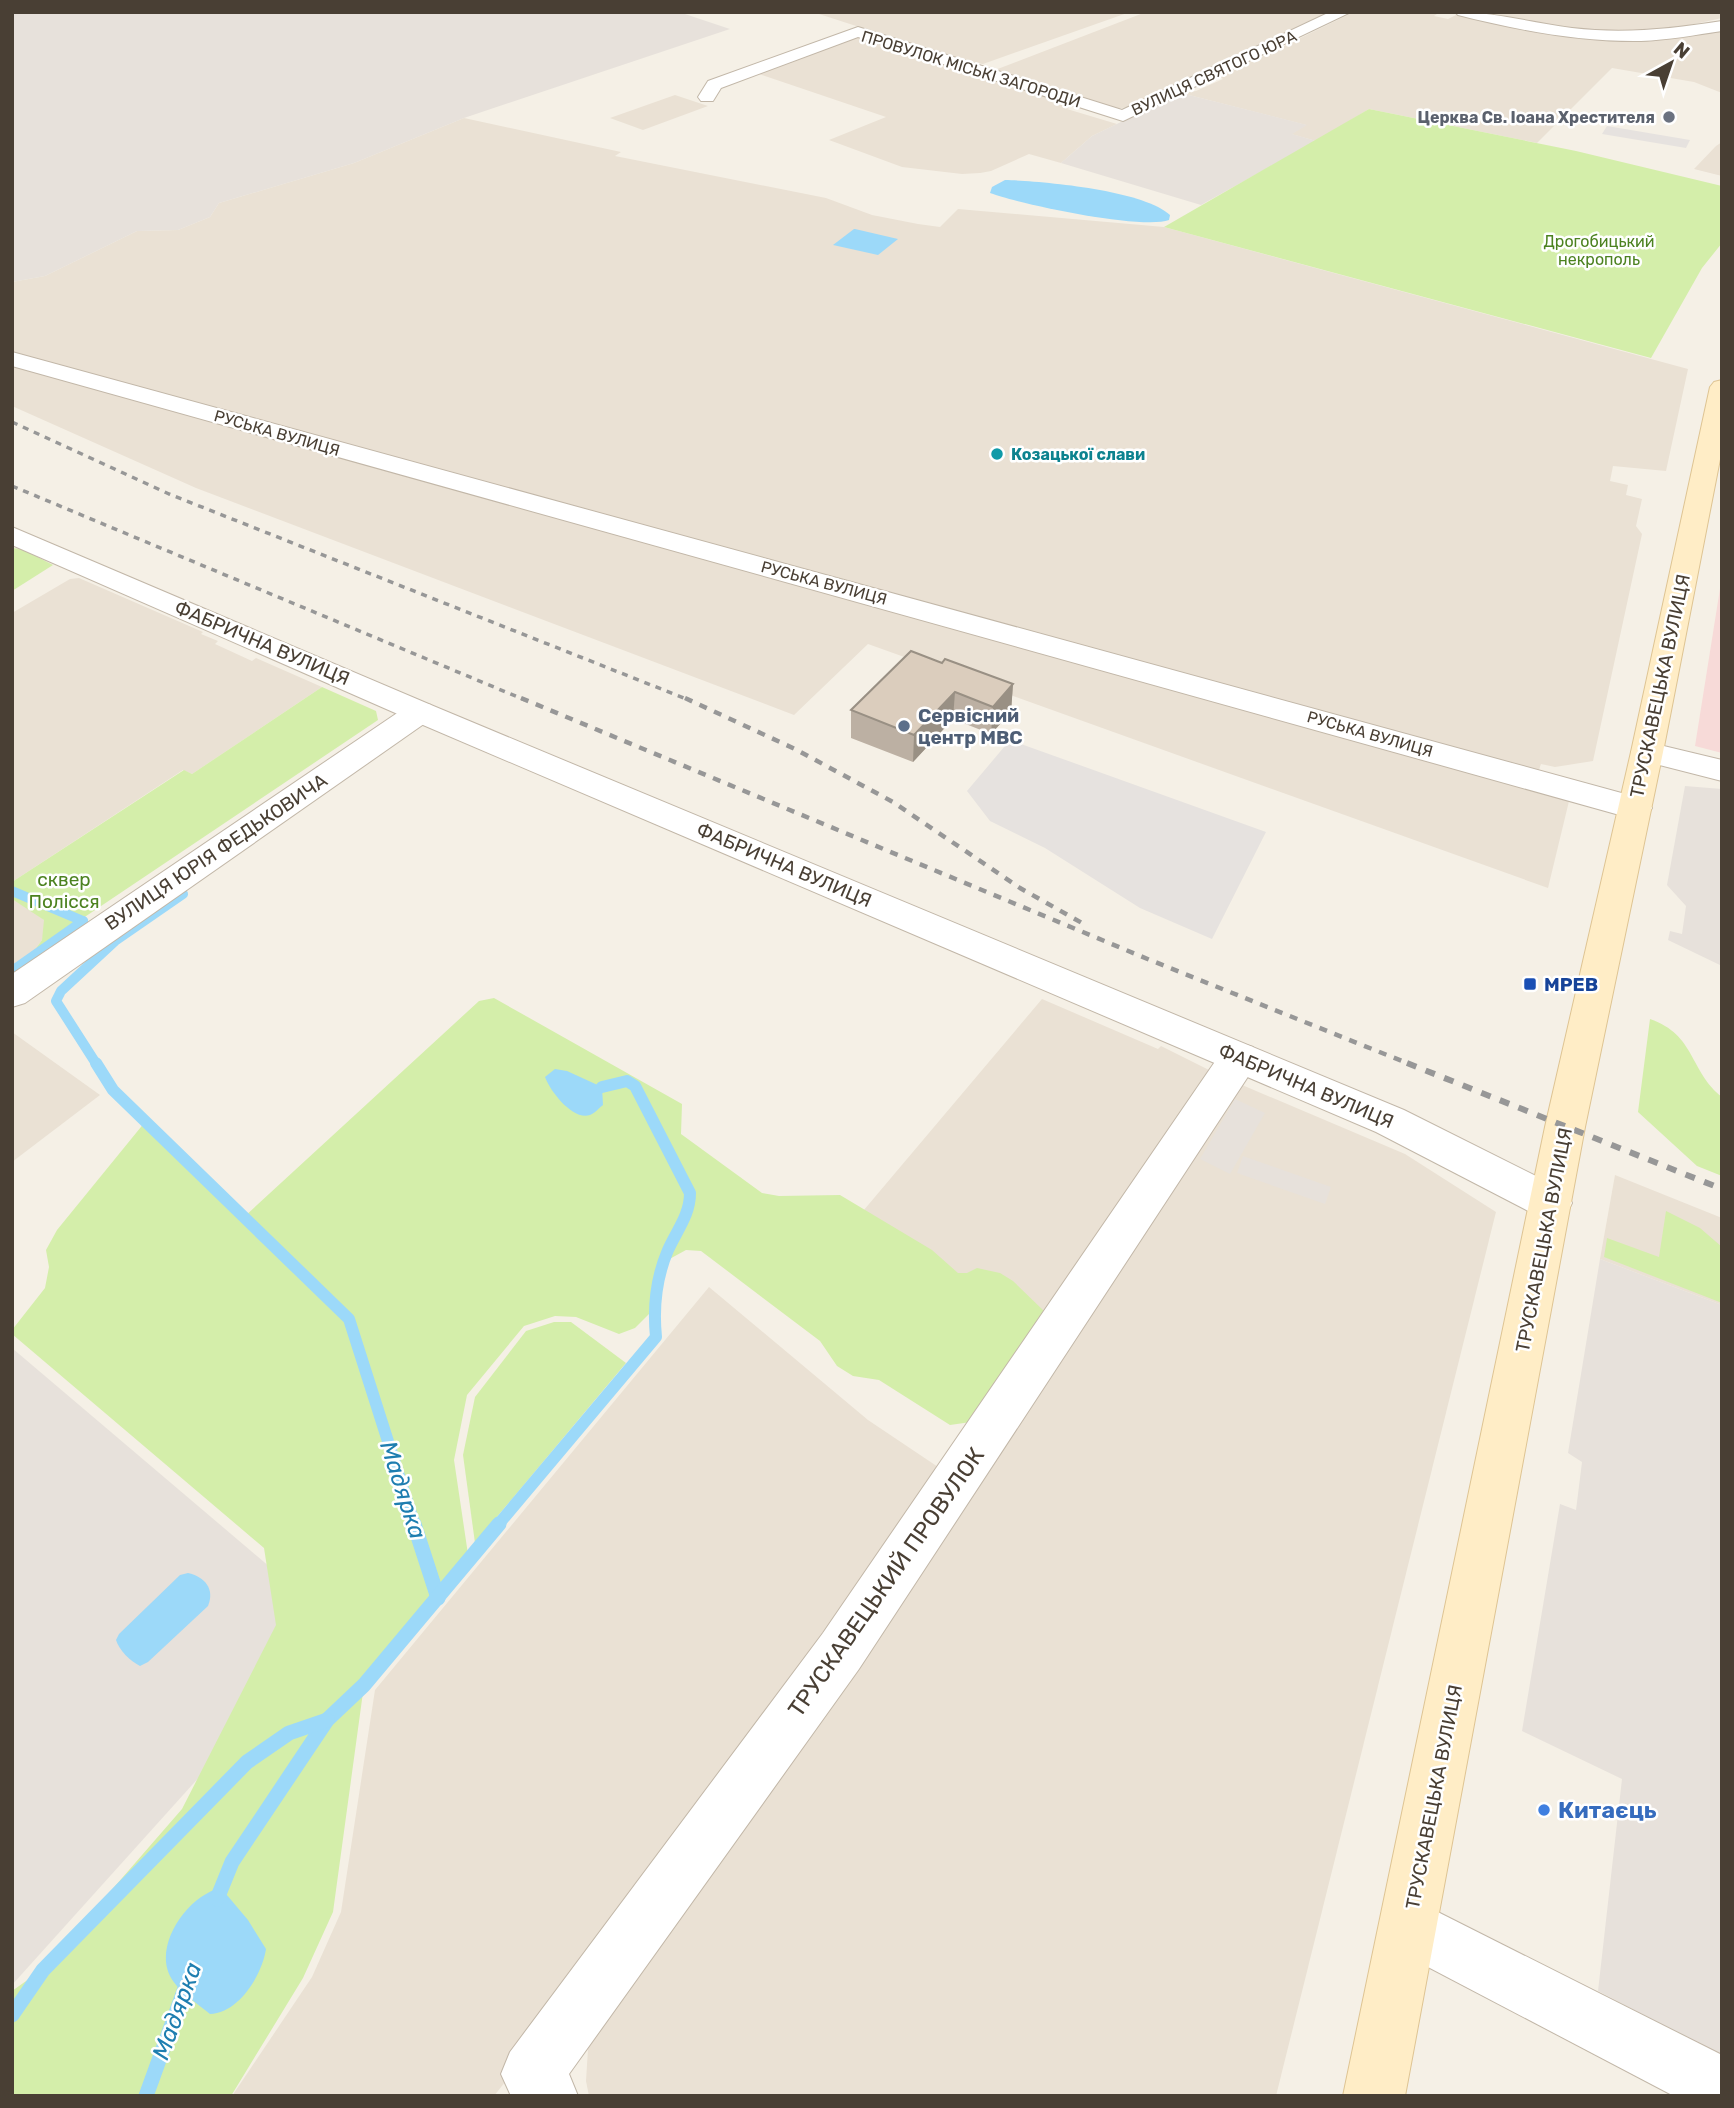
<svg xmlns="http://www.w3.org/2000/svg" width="1734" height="2108" font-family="Rubik,sans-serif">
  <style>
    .residential { fill: #eae1d4 }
    .industrial { fill: #e7e1db }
    .medical { fill: #f7dad8 }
    .green { fill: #d4eeaa }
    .parking { fill: #e6e2df }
    .water { fill: #9cd9f9 }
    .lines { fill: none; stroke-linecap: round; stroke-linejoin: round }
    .stream-far2 { stroke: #9cd9f9; stroke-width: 10 }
    .stream-far1 { stroke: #9cd9f9; stroke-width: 12 }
    .stream { stroke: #9cd9f9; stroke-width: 15 }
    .minor-casing { stroke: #c2b7a8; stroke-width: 2 }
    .tertiary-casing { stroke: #c2b7a8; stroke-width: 2 }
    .secondary-casing { stroke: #dec493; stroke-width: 2 }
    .minor { fill: #fff; fill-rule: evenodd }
    .tertiary { fill: #fff; fill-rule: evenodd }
    .secondary { fill: #ffedc6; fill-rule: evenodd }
    .rail-far2 { stroke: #979797; stroke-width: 3.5; stroke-dasharray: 6 6; stroke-linecap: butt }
    .rail-far1 { stroke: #979797; stroke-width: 4.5; stroke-dasharray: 8 8; stroke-linecap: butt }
    .rail { stroke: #979797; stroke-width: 6; stroke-dasharray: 10 10; stroke-linecap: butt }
    .wall { fill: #bcb0a3 }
    .shaded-wall { fill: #999084 }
    .building { fill: #dbcdbd; stroke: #999084; stroke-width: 2 }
    .worship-dot { fill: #6b7280; stroke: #fff; stroke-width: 2.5 }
    .culture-dot { fill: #0f9aa8; stroke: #fff; stroke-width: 2.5 }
    .service-dot { fill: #5c6f8a; stroke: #fff; stroke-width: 2.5 }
    .transit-dot { fill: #1a4fb4; stroke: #fff; stroke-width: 2.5 }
    .shop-dot { fill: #3f7fe0; stroke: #fff; stroke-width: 2.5 }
    .labels { text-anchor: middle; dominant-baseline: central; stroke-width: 5; stroke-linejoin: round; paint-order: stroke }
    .far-street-label { font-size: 16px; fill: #493f34; stroke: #fff }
    .far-worship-label { font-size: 16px; font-weight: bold; fill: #5b616d; stroke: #fff; text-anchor: end }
    .far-park-label { font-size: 16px; fill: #4c8220; stroke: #fff }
    .far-culture-label { font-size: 16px; font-weight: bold; fill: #0d838f; stroke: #fff; text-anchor: start }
    .street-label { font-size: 19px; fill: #493f34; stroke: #fff }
    .service-label { font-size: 19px; font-weight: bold; fill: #4e5e75; stroke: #fff; text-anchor: start }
    .park-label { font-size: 19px; fill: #4c8220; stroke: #fff }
    .transit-label { font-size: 19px; font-weight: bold; fill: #164399; stroke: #fff; text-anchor: start }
    .near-street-label { font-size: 23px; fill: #493f34; stroke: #fff }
    .near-shop-label { font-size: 23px; font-weight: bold; fill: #366cbe; stroke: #fff; text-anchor: start }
    .near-water-label { font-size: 24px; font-style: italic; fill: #1e7eb0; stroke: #fff }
  </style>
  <rect width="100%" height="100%" fill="#f5f0e6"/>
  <g class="residential">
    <path d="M1130 12 983 64 961 60 816 13Z"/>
    <path d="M1146 12H1334L1137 106 1114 109 995 70Z"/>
    <path d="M1354 12H1440L1434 16 1448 19 1456 15 1546 33 1722 30V93L1694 82 1612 68 1537 143 1369 109 1316 141 1291 134 1306 125 1181 93 1196 91 1223 79 1220 77Z"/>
    <path d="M1484 12H1722V18L1663 31H1626L1567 28Z"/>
    <path d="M854 36 1076 105 1067 109 1117 124 1092 136 1061 163 1029 154 991 171 980 173 962 174 902 167 829 140 886 117 750 71Z"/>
    <path d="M675 95 708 106 643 130 610 118Z"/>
    <path d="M464 118 621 152 615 156 826 198 872 215 918 224 940 227 958 209 1164 227 1688 369 1666 471 1613 466 1610 481 1628 485 1626 495 1642 499 1636 526 1642 534 1593 761 1555 767 1541 764 1533 787 1570 797 1548 888 868 644 794 715 196 488 12 406V282L45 276 137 231 178 230 210 217 219 203 354 163Z"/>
    <path d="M1722 142V176L1694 169 1716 146Z"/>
    <path d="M79 578 203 632 201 634 218 641 215 644 252 661 256 658 322 687 192 774 183 770 12 882V613L70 579Z"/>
    <path d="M12 899 39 915 44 920 45 928 42 940 34 951 12 967Z"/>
    <path d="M1042 999 1158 1049 1161 1046 1215 1073 1007 1379 820 1262Z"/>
    <path d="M12 1032 100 1095 12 1162Z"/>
    <path d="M1235 1082 1405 1154 1496 1212 1276 2096H589L586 2081 588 2049 602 2010Z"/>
    <path d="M1615 1175 1722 1218V1305L1600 1259Z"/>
    <path d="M709 1287 868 1420 947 1473 525 2057 494 2096H232L312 1977 341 1912 375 1690Z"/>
  </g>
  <g class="industrial">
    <path d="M12 12H679L730 29 464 118 354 163 219 203 210 217 178 230 137 231 45 276 12 282Z"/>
    <path d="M1181 93 1307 125 1292 134 1316 141 1201 205 1061 163 1092 136Z"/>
    <path d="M1685 786 1722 789V966L1668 940 1670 931 1682 934 1686 906 1667 885Z"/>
    <path d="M1235 1099 1265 1113 1230 1174 1200 1159Z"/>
    <path d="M1243 1156 1331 1187 1325 1204 1237 1173Z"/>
    <path d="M1600 1259 1722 1305V2056L1598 1991 1622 1779 1522 1731 1560 1504 1576 1510 1582 1462 1568 1453Z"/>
    <path d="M12 1348 337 1624 12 1985Z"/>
  </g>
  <path class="medical" d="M1722 576V753L1695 746Z"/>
  <g class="green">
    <path d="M1369 109 1576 151 1722 186V243L1702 268 1651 358 1164 227Z"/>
    <path d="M12 548 22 549 53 565 12 591Z"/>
    <path d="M322 687 376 711 378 720 34 951 42 940 44 920 12 899V882L184 770 192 774Z"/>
    <path d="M494 998 682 1104 681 1134 762 1193 779 1196 840 1195 932 1250 958 1273H967L977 1268 1000 1273 1013 1281 1044 1311 1043 1321 971 1422 950 1425 879 1380 853 1376 837 1366 820 1341 701 1251 686 1250 664 1262 654 1292 653 1310 635 1328 619 1334 576 1317 555 1316 524 1326 467 1395 454 1460 469 1561 364 1685 333 1912 303 1978 231 2096H12V1991L43 1969 182 1809 276 1625 264 1548 12 1334V1330L45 1288 49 1267 46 1250 57 1230 145 1122 244 1217 479 1001Z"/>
    <path d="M1650 1019C1696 1035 1689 1071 1722 1097V1176L1697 1166 1638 1112Z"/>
    <path d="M1666 1211 1700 1228 1722 1247V1303L1604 1257 1607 1238 1659 1257Z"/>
    <path d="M554 1322H571L626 1363 475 1543 463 1455 475 1397 526 1331Z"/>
  </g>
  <g class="parking">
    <path d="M1607 126 1690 140 1686 148 1602 134Z"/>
    <path d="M1010 740 1266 832 1212 939 1140 908 1045 848 990 821 967 791Z"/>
  </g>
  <g class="water">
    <path d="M1005 180C1042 181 1143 190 1170 215L1169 220C1142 230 1019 204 990 193L992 187Z"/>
    <path d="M854 229H855L898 239 878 255 833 245Z"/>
    <path d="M555 1069 567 1071 602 1087 603 1105C600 1107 594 1114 590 1115 573 1121 550 1091 545 1077Z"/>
    <path d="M188 1573C205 1577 215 1589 208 1606L148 1662 140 1666C130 1661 119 1650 116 1640L119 1634 180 1575Z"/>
    <path d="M221 1888 248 1920 266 1949C262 1975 239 2013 210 2014 198 2004 182 1994 173 1981 150 1949 187 1895 221 1888Z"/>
  </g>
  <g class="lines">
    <g class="stream-far2">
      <path d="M12 891 83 921"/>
      <path d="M12 971 83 921"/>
      <path d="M97 1065 56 1001 61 991 115 941 183 894"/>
    </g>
    <g class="stream-far1">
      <path d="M96 1063 113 1090 349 1319 415 1526"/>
      <path d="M497 1526 656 1337C653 1307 656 1278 668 1250 677 1230 690 1215 690 1193L635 1086 627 1081 602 1087"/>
    </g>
    <g class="stream">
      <path d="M414 1524 438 1598"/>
      <path d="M217 1899 232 1862 327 1720 364 1685 499 1524"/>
      <path d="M12 2015 43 1970 247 1762 289 1733 327 1720"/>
      <path d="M146 2096 188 1980"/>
    </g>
    <defs>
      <g id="minor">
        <path d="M1330 12H1351L1123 121 858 37 721 88 713 101H701L698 97 708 81 858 27 1122 110Z"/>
        <path d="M1455 12C1495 12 1533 23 1572 28 1623 34 1671 29 1722 21V31C1695 35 1668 40 1641 41 1579 42 1517 30 1458 15Z"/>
        <path d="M12 352 1647 800 1652 808 1647 816 1635 819 1623 816 12 366Z"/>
        <path d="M420 702 431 705 435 712 431 719 25 1003 12 1007V974L409 705Z"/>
        <path d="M1239 1043 1253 1047 1258 1058 1253 1069 859 1669 569 2074 578 2096H511L501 2074 510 2052 823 1633 1225 1047Z"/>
        <path d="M1408 1897 1722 2055V2096H1674L1388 1946 1379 1926 1388 1906Z"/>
      </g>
      <g id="tertiary">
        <path d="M12 527 431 705 1404 1110 1566 1191 1572 1203 1566 1215 1551 1221 1536 1215 1376 1132 409 719 12 545Z"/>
        <path d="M1647 742 1722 760V781L1636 759 1631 752 1636 745Z"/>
      </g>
      <path id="secondary" d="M1722 380V449L1663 752 1585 1127 1405 2096H1343L1545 1127 1631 752 1710 387 1714 382Z"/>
    </defs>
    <use href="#minor" class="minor-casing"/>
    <use href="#tertiary" class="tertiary-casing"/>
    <use href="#secondary" class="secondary-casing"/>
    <use href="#minor" class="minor"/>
    <use href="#tertiary" class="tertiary"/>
    <use href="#secondary" class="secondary"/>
    <g class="rail-far2">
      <path d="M12 422 169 494 689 700"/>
      <path d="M12 486 525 700"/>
    </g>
    <g class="rail-far1">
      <path d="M521 698 1150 960 1412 1065"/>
      <path d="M685 698 795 749 893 802 1020 888 1082 923"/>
    </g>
    <path class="rail" d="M1407 1063 1722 1189"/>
  </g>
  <path class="wall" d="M942 663 1013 684 1011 712 991 734 953 719 913 762 851 738V710Z"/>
  <g class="shaded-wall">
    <path d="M1013 684 1011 712 991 734 993 707Z"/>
    <path d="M955 692 953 719 913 762 914 735Z"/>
  </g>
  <path class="building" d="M911 651 942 663 945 659 1013 684 993 707 955 692 914 735 851 710Z"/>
  <circle class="worship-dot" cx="1669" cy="117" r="7"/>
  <circle class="culture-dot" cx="997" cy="454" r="7"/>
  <circle class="service-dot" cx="904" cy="726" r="7"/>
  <rect class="transit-dot" x="1523" y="977" width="14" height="14" rx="3.5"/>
  <circle class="shop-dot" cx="1544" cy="1810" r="7"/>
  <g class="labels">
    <g class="far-street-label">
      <text transform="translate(971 69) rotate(17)">ПРОВУЛОК МІСЬКІ ЗАГОРОДИ</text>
      <text transform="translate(1214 73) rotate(-25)">ВУЛИЦЯ СВЯТОГО ЮРА</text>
      <text transform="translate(277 433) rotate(16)">РУСЬКА ВУЛИЦЯ</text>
      <text transform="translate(824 583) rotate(15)">РУСЬКА ВУЛИЦЯ</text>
      <text transform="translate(1370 734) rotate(16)">РУСЬКА ВУЛИЦЯ</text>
    </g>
    <g class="far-worship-label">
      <text x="1655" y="117">Церква Св. Іоана Хрестителя</text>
    </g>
    <g class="far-park-label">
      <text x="1599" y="241">Дрогобицький<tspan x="1599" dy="18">некрополь</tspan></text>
    </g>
    <g class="far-culture-label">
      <text x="1011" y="454">Козацької слави</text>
    </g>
    <g class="street-label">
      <text transform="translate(262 643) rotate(23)">ФАБРИЧНА ВУЛИЦЯ</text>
      <text transform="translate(1660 686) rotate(-78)">ТРУСКАВЕЦЬКА ВУЛИЦЯ</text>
      <text transform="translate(216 852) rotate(-34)">ВУЛИЦЯ ЮРІЯ ФЕДЬКОВИЧА</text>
      <text transform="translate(784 865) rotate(23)">ФАБРИЧНА ВУЛИЦЯ</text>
      <text transform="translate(1306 1086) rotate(23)">ФАБРИЧНА ВУЛИЦЯ</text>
      <text transform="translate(1544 1240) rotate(-79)">ТРУСКАВЕЦЬКА ВУЛИЦЯ</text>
      <text transform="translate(1434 1797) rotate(-79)">ТРУСКАВЕЦЬКА ВУЛИЦЯ</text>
    </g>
    <g class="service-label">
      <text x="918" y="715">Сервісний<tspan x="918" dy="22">центр МВС</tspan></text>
    </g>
    <g class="park-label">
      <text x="64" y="879">сквер<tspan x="64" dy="22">Полісся</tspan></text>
    </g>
    <g class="transit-label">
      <text x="1544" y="984">МРЕВ</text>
    </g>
    <g class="near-street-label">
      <text transform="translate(886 1582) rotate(-55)">ТРУСКАВЕЦЬКИЙ ПРОВУЛОК</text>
    </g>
    <g class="near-shop-label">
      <text x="1558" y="1810">Китаєць</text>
    </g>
    <g class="near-water-label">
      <text transform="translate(403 1490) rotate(72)">Мадярка</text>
      <text transform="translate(177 2011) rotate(-70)">Мадярка</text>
    </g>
  </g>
  <rect width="1734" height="2108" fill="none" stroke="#493f34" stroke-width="28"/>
  <g transform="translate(1671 63) rotate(40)" stroke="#ffffff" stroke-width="5" paint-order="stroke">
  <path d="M0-5L12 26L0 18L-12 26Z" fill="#493f34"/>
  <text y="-10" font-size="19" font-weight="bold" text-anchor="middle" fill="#493f34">N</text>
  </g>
</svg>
